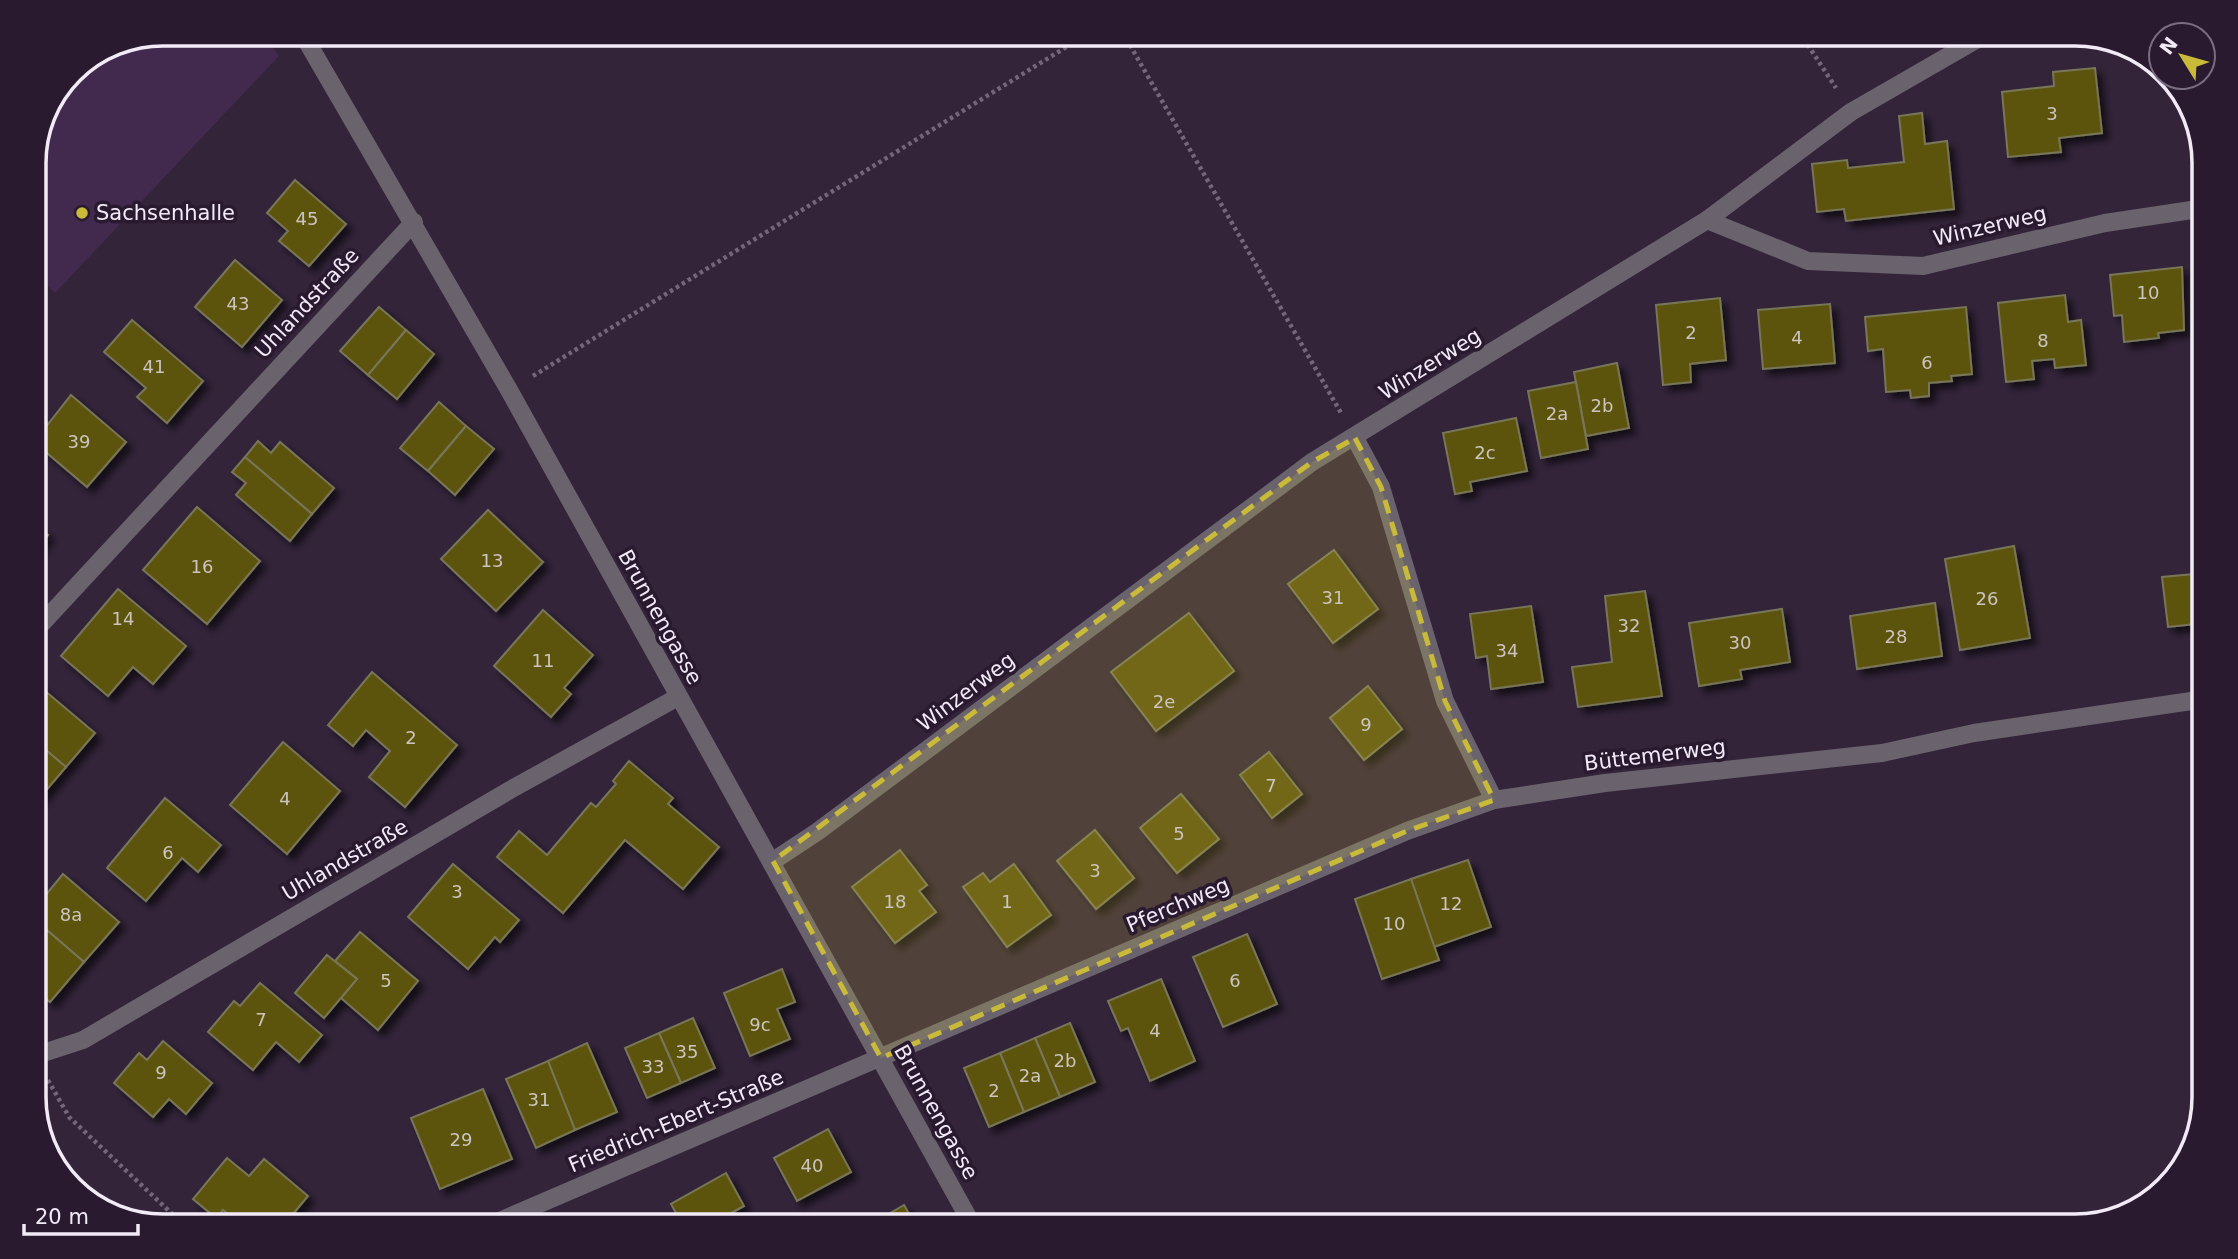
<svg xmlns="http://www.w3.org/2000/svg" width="2238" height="1259" font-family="'DejaVu Sans',sans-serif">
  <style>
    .green { fill: #42294e }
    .building { fill: #5b5311; stroke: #797658; stroke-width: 2; filter: url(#shadow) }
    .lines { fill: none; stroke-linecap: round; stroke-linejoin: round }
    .path { stroke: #736679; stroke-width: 4.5; stroke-dasharray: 3.5 3.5; stroke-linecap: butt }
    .service { stroke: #6a636e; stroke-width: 18 }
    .minor { stroke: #6a636e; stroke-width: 18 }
    .marked { fill: #c9ba3a; fill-opacity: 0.2; stroke: #c9ba3a; stroke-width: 5; stroke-dasharray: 14 9; stroke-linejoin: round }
    .poi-dot { fill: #c9ba3a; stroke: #291a30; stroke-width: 2.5 }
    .labels { text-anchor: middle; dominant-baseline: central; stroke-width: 7; stroke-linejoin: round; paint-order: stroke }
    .number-label { font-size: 18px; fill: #cdc4be }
    .poi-label { font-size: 21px; fill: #f3eaf8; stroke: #291a30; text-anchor: start }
    .street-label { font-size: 21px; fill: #f3eaf8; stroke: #291a30 }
    .rim { fill: none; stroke: #f3eaf8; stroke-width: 3.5 }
  </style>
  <defs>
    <filter id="shadow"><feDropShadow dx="6" dy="6" stdDeviation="3.5" flood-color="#0009"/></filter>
  </defs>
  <rect width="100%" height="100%" fill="#33243a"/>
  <path class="green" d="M162 33H263L279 56 55 293 34 273V154L71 71 113 43Z"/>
  <g class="building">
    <path d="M2095 68 2102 133 2059 138 2061 152 2008 157 2002 92 2054 86 2053 72Z"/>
    <path d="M1922 113 1925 144 1947 141 1954 209 1846 221 1844 209 1817 212 1812 164 1847 160 1848 168 1904 162 1899 116Z"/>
    <path d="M295 180 346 224 309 266 279 241 288 231 267 213Z"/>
    <path d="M235 260 282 300 242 347 195 307Z"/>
    <path d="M2182 267 2184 330 2158 333 2159 338 2124 342 2122 315 2114 316 2110 275Z"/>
    <path d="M2065 295 2068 322 2081 320 2086 365 2055 368 2054 359 2032 361 2034 379 2006 382 1998 303Z"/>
    <path d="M1720 298 1726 360 1690 364 1691 382 1663 385 1656 305Z"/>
    <path d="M1830 304 1835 363 1763 369 1758 310Z"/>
    <path d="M379 307 406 330 368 375 340 351Z"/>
    <path d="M1966 307 1972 374 1951 376 1952 381 1929 383V396L1911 398 1910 390 1886 392 1883 349 1868 351 1865 317Z"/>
    <path d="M132 320 203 381 167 423 137 397 146 388 104 352Z"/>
    <path d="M406 330 434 354 397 399 368 375Z"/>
    <path d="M1617 363 1629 428 1586 436 1574 372Z"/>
    <path d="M1576 382 1588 449 1541 458 1528 391Z"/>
    <path d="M71 395 126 442 87 487 34 442Z"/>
    <path d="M439 402 466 426 428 471 400 448Z"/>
    <path d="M1516 418 1527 471 1470 482 1472 491 1455 494 1443 433Z"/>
    <path d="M466 426 494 449 455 495 428 471Z"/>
    <path d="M258 441 271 453 280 442 334 488 312 514 245 457Z"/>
    <path d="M245 457 312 514 290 541 236 495 246 483 232 472Z"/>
    <path d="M197 507 260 561 207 624 143 570Z"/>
    <path d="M488 510 543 562 496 611 441 559Z"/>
    <path d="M34 523 48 535 34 553Z"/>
    <path d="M2014 546 2030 638 1960 650 1945 559Z"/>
    <path d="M1334 550 1378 609 1333 643 1288 584Z"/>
    <path d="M2205 573V623L2168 627 2162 577Z"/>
    <path d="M118 589 186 646 153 684 133 667 108 696 61 656Z"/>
    <path d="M1645 591 1662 696 1578 707 1572 667 1612 662 1605 596Z"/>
    <path d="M1935 603 1942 656 1857 669 1850 616Z"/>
    <path d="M1531 606 1543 682 1491 689 1487 656 1476 658 1470 614Z"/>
    <path d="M1782 609 1790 662 1740 670 1742 679 1699 686 1689 623Z"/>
    <path d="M543 610 593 655 564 688 571 694 551 717 494 666Z"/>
    <path d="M1189 613 1234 671 1156 731 1111 672Z"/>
    <path d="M372 672 457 745 405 807 369 777 390 751 366 730 353 746 328 725Z"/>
    <path d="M38 685 95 733 66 767 34 740V690Z"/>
    <path d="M1368 686 1402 729 1364 760 1330 718Z"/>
    <path d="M34 740 66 767 37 801 34 799Z"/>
    <path d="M283 742 340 791 287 854 230 805Z"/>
    <path d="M1269 752 1302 794 1272 818 1240 775Z"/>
    <path d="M629 761 673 798 668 804 719 847 683 889 625 840 563 913 497 857 519 831 547 855 591 803 596 807 616 784 613 781Z"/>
    <path d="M1181 794 1219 839 1177 873 1140 828Z"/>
    <path d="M165 798 221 845 198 872 182 858 146 901 107 868Z"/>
    <path d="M1095 830 1134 878 1096 909 1057 861Z"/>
    <path d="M900 850 927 885 919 891 936 912 895 943 852 887Z"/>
    <path d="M1468 860 1491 927 1434 947 1411 879Z"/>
    <path d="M453 864 519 920 500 942 495 937 468 969 408 917Z"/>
    <path d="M1014 864 1051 915 1007 947 963 887 983 873 990 882Z"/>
    <path d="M63 874 119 922 84 962 34 919V909Z"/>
    <path d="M1411 879 1439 960 1382 979 1355 899Z"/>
    <path d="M34 919 84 962 50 1002 34 988Z"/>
    <path d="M360 932 418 981 378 1030 341 998 357 979 335 961Z"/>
    <path d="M1247 934 1277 1004 1223 1027 1193 957Z"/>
    <path d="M327 955 357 979 324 1018 295 993Z"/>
    <path d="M782 969 795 1002 777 1009 790 1039 750 1056 724 993Z"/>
    <path d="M1161 979 1195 1061 1150 1081 1128 1028 1121 1031 1108 1001Z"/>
    <path d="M260 983 322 1035 299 1062 276 1042 253 1070 208 1032 234 1001 240 1006Z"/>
    <path d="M693 1018 715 1068 681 1083 659 1033Z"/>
    <path d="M1070 1023 1095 1082 1060 1097 1035 1038Z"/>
    <path d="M659 1033 681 1083 647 1098 625 1048Z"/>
    <path d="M1035 1038 1060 1097 1024 1112 1000 1053Z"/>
    <path d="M163 1041 212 1083 186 1114 169 1099 153 1117 114 1083 139 1053 147 1060Z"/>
    <path d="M587 1043 617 1112 575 1130 548 1061Z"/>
    <path d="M1000 1053 1024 1112 989 1127 964 1068Z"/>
    <path d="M548 1061 575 1130 536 1148 506 1079Z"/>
    <path d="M483 1089 512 1159 440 1189 411 1118Z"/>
    <path d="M828 1129 851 1172 797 1201 774 1158Z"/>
    <path d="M227 1158 249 1176 264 1159 308 1196 283 1226H242L223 1210 216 1218 193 1199Z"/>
    <path d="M726 1173 744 1206 715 1222 717 1226H683L671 1204Z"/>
    <path d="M904 1205 916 1226H868Z"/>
  </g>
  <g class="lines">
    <g class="path">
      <path d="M1123 33 1341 413"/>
      <path d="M1800 33 1836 88"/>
      <path d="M533 376 1089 33"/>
      <path d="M48 1080 69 1117 185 1226"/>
    </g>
    <path class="service" d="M1707 220 1851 112 1988 33"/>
    <g class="minor">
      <path d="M302 33 509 390 973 1226"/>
      <path d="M1355 438 1381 487 1445 701 1494 800"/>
      <path d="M34 632 414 222"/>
      <path d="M773 861 817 832 1312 462 1707 220 1808 261 1923 266 2105 223 2205 208"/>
      <path d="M34 1056 83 1040 510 790 678 697"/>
      <path d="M488 1226 1407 831 1494 800 1605 783 1882 753 1974 733 2205 699"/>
    </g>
  </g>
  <path class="marked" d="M1355 438 1381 487 1445 701 1494 800 1407 831 881 1058 773 861 1312 462Z"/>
  <circle class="poi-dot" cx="82" cy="213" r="7"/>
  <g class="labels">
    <g class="number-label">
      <text x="2052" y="113">3</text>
      <text x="307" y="218">45</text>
      <text x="2148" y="292">10</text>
      <text x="238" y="303">43</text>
      <text x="1691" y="332">2</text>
      <text x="1797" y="337">4</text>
      <text x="2043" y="340">8</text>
      <text x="1927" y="362">6</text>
      <text x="154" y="366">41</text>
      <text x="1602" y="405">2b</text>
      <text x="1557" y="413">2a</text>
      <text x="79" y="441">39</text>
      <text x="1485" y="452">2c</text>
      <text x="492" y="560">13</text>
      <text x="202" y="566">16</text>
      <text x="1333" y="597">31</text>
      <text x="1987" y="598">26</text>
      <text x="123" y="618">14</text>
      <text x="1629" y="625">32</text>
      <text x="1896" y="636">28</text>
      <text x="1740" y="642">30</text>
      <text x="1507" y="650">34</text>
      <text x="543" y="660">11</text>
      <text x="1164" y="701">2e</text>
      <text x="1366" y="724">9</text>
      <text x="411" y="737">2</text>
      <text x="1271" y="785">7</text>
      <text x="285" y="798">4</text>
      <text x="1179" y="833">5</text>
      <text x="168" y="852">6</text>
      <text x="1095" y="870">3</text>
      <text x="457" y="891">3</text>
      <text x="895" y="901">18</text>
      <text x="1007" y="901">1</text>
      <text x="1451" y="903">12</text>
      <text x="71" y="914">8a</text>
      <text x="1394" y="923">10</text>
      <text x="386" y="980">5</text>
      <text x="1235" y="980">6</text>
      <text x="261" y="1019">7</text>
      <text x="760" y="1024">9c</text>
      <text x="1155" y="1030">4</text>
      <text x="687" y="1051">35</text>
      <text x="1065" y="1060">2b</text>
      <text x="653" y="1066">33</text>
      <text x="161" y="1072">9</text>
      <text x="1030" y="1075">2a</text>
      <text x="994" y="1090">2</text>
      <text x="539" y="1099">31</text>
      <text x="461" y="1139">29</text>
      <text x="812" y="1165">40</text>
    </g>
    <g class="poi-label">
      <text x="96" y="213">Sachsenhalle</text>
    </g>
    <g class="street-label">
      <text transform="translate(1990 226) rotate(-13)">Winzerweg</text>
      <text transform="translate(307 303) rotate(-47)">Uhlandstraße</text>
      <text transform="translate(1430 364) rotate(-32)">Winzerweg</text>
      <text transform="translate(660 617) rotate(61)">Brunnengasse</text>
      <text transform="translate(966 692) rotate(-37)">Winzerweg</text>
      <text transform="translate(1655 755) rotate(-7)">Büttemerweg</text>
      <text transform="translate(345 860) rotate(-30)">Uhlandstraße</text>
      <text transform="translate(1178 905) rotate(-23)">Pferchweg</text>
      <text transform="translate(936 1112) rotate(61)">Brunnengasse</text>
      <text transform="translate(676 1121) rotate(-23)">Friedrich-Ebert-Straße</text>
    </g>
  </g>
  <path d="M0 0H2238V1259H0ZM163 46H2075A117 117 0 0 1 2192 163V1097A117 117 0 0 1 2075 1214H163A117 117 0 0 1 46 1097V163A117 117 0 0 1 163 46Z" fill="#291a30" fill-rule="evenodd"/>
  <path class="rim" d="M163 46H2075A117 117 0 0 1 2192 163V1097A117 117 0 0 1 2075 1214H163A117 117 0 0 1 46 1097V163A117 117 0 0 1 163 46Z"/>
  <g transform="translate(2182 56) rotate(307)"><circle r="33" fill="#291a30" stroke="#7a6d80" stroke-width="2"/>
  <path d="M0-5L12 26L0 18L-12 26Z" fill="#c9ba3a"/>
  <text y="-10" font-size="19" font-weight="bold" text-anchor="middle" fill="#f3eaf8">N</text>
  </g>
  <path d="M24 1224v10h114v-10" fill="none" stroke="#f3eaf8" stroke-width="3.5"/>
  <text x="35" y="1224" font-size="21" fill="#f3eaf8" stroke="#291a30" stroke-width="5" paint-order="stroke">20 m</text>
</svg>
